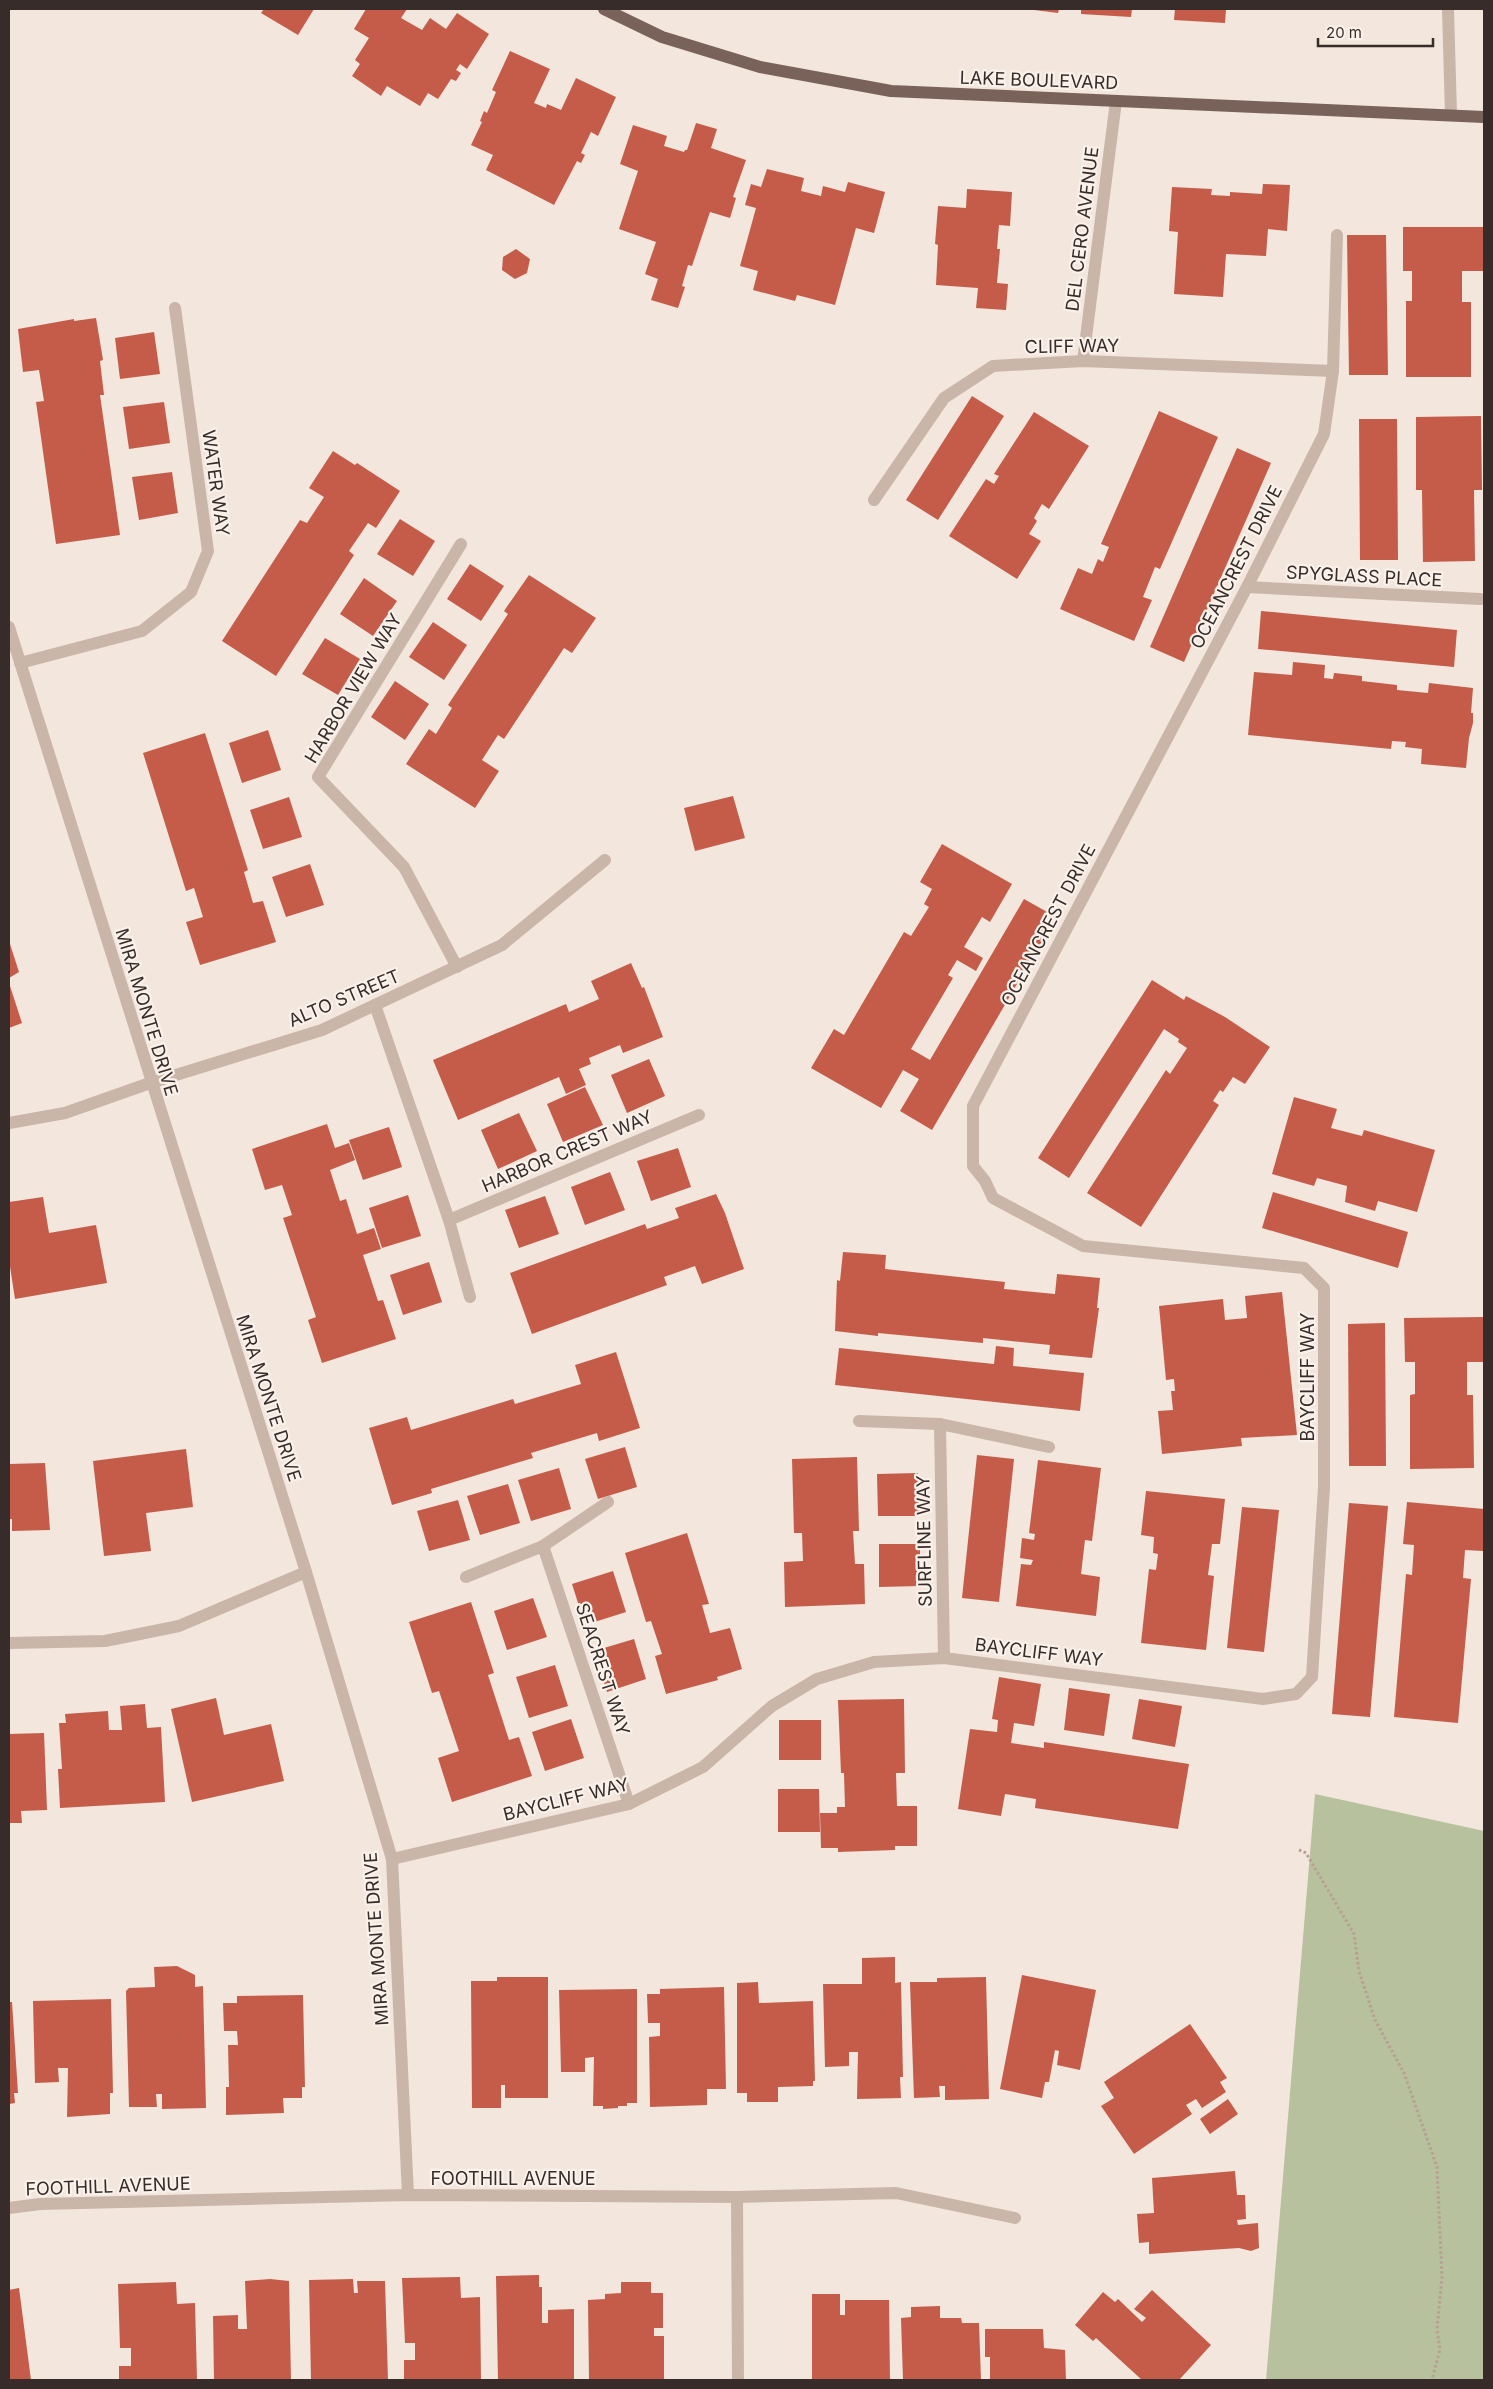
<svg xmlns="http://www.w3.org/2000/svg" width="1493" height="2389" font-family="Inter,sans-serif">
  <style>
    .green { fill: #b8c19d }
    .building { fill: #c45c49 }
    .lines { fill: none; stroke-linecap: round; stroke-linejoin: round }
    .path { stroke: #b69f93; stroke-width: 3; stroke-dasharray: 2.5 2.5; stroke-linecap: butt }
    .minor { stroke: #cab5a9; stroke-width: 12 }
    .major { stroke: #79625a; stroke-width: 12 }
    .labels { text-anchor: middle; dominant-baseline: central; stroke-width: 4.5; stroke-linejoin: round; paint-order: stroke }
    .street-label { font-size: 18px; fill: #372c29; stroke: #faf1ea }
  </style>
  <rect width="100%" height="100%" fill="#f2e6dd"/>
  <path class="green" d="M1315 1794 1484 1831V2380H1266Z"/>
  <g class="building">
    <path d="M264 9H314L298 35 261 13Z"/>
    <path d="M366 9H407L401 18 422 30 430 18 446 29 457 13 489 34 467 69 460 64 456 70 461 73 456 81 451 79 438 99 428 93 420 106 387 86 381 96 352 76 360 64 355 60 369 38 354 29Z"/>
    <path d="M1026 9H1059L1058 13Z"/>
    <path d="M1081 9H1132L1131 17 1081 14Z"/>
    <path d="M1175 9H1226L1225 23 1174 20Z"/>
    <path d="M510 51 550 69 534 103 546 108 547 104 561 110 576 78 616 97 598 136 591 132 581 153 585 155 581 163 577 161 554 205 486 170 493 155 471 145 482 122 480 121 484 111 487 113 496 92 492 90Z"/>
    <path d="M696 123 717 129 711 148 746 160 733 197 736 198 730 218 710 212 692 266 688 265 682 286 685 287 678 308 651 300 658 279 645 274 656 242 619 229 638 171 620 164 633 125 667 136 664 146 684 152 685 150H687Z"/>
    <path d="M767 169 804 178 801 191 821 196 823 186 845 192 848 182 885 192 874 233 856 228 835 305 797 295 795 301 753 290 758 271 740 266 756 208 745 205 751 184 761 187Z"/>
    <path d="M1263 184 1290 185 1287 231 1268 229 1266 256 1226 254 1223 297 1174 294 1178 232 1169 231 1172 187 1212 189 1211 195 1230 196V192L1262 194Z"/>
    <path d="M967 189 1012 192 1010 226 999 225 997 249H1000L997 283 1008 284 1006 310 976 308 978 288 936 285 938 245 935 244 938 206 966 208Z"/>
    <path d="M1403 227H1483V271H1462V302H1471V377H1406V301H1412V271H1403Z"/>
    <path d="M1347 235H1386L1388 375H1349Z"/>
    <path d="M516 249 530 259 527 273 515 279 502 270 503 257Z"/>
    <path d="M96 318 103 360 100 361 104 395H100L120 535 56 544 36 402 44 401 39 370 23 372 18 329 74 319V321Z"/>
    <path d="M154 332 160 374 120 379 115 338Z"/>
    <path d="M972 396 1004 416 938 520 906 500Z"/>
    <path d="M164 402 170 443 129 449 123 407Z"/>
    <path d="M1159 411 1218 437 1160 569 1155 567 1143 597 1152 600 1134 641 1060 609 1078 568 1092 574 1098 559 1103 562 1109 547 1101 544Z"/>
    <path d="M1034 412 1089 446 1049 509 1042 504 1034 518 1037 521 1029 534 1041 541 1017 579 949 536 986 479 994 484 999 476 994 474Z"/>
    <path d="M1481 416 1482 490H1474L1475 561 1423 562 1422 490H1416V417Z"/>
    <path d="M1359 419H1397L1398 560H1360Z"/>
    <path d="M1237 448 1271 463 1184 662 1150 647Z"/>
    <path d="M333 451 355 465 357 463 400 491 376 528 368 523 349 551 354 555 276 676 222 641 300 520 307 523 324 497 309 488Z"/>
    <path d="M172 472 178 513 139 520 132 477Z"/>
    <path d="M400 519 435 541 413 576 377 554Z"/>
    <path d="M470 564 504 586 481 621 447 599Z"/>
    <path d="M529 575 596 618 572 653 564 648 504 739 498 735 482 760 499 771 475 808 406 764 429 729 436 734 452 708 448 705 508 614 504 611Z"/>
    <path d="M364 578 397 601 373 636 340 614Z"/>
    <path d="M1261 611 1457 630 1454 667 1258 649Z"/>
    <path d="M433 622 467 645 444 680 409 657Z"/>
    <path d="M325 638 360 659 338 695 302 674Z"/>
    <path d="M1293 662 1325 665 1324 678 1333 679 1334 673 1362 676V681L1397 685V690L1428 693 1429 683 1473 688 1471 713H1473V723L1469 738 1466 768 1421 764 1422 749 1405 747 1406 742 1392 741 1391 749 1248 735 1254 672 1292 675Z"/>
    <path d="M395 681 429 704 405 740 371 717Z"/>
    <path d="M268 730 281 770 242 783 229 743Z"/>
    <path d="M205 733 248 870 244 872 253 903 263 901 276 942 200 965 186 922 203 917 194 888 186 891 143 753Z"/>
    <path d="M733 796 745 838 695 851 684 808Z"/>
    <path d="M289 797 302 837 263 849 250 810Z"/>
    <path d="M942 844 1012 884 990 922 982 917 964 947 983 958 976 971 957 960 948 975 953 978 911 1049 930 1060 1024 899 1056 917 932 1130 900 1111 919 1079 903 1070 881 1108 811 1068 834 1029 844 1035 904 932 911 936 929 907 924 904 932 889 920 882Z"/>
    <path d="M310 864 324 905 286 917 272 877Z"/>
    <path d="M9 941 19 972 9 978Z"/>
    <path d="M631 963 642 988 644 987 663 1037 623 1053 620 1045 589 1058 591 1064 579 1069 586 1085 566 1094 559 1077 458 1120 433 1060 566 1004 569 1012 599 999 591 981Z"/>
    <path d="M1152 980 1184 1000 1186 996 1225 1017 1270 1047 1245 1084 1233 1077 1223 1092 1220 1090 1213 1101 1219 1105 1141 1227 1087 1193 1166 1070 1170 1074 1187 1048 1178 1042 1179 1039 1164 1029 1069 1178 1038 1158Z"/>
    <path d="M9 983 22 1023 9 1028Z"/>
    <path d="M649 1059 665 1096 627 1113 611 1075Z"/>
    <path d="M585 1087 603 1125 563 1142 547 1104Z"/>
    <path d="M1294 1097 1337 1109 1331 1128 1362 1136 1364 1130 1435 1150 1417 1212 1378 1201 1375 1211 1345 1202 1347 1186 1317 1178 1314 1186 1272 1174Z"/>
    <path d="M519 1113 537 1151 498 1169 481 1130Z"/>
    <path d="M327 1124 335 1148 349 1143 355 1160 330 1170 340 1201 346 1199 357 1234 374 1228 381 1249 363 1255 378 1301 383 1300 396 1339 322 1363 308 1320 316 1317 283 1218 292 1215 282 1185 265 1190 252 1149Z"/>
    <path d="M389 1127 402 1167 363 1180 349 1140Z"/>
    <path d="M678 1148 691 1187 651 1201 637 1161Z"/>
    <path d="M610 1172 625 1210 585 1225 571 1187Z"/>
    <path d="M1273 1192 1408 1232 1398 1268 1262 1228Z"/>
    <path d="M716 1194 725 1213 744 1269 702 1284 695 1266 664 1277 667 1285 532 1334 510 1273 645 1224 647 1229 679 1218 675 1208Z"/>
    <path d="M408 1195 421 1236 382 1248 369 1208Z"/>
    <path d="M545 1196 559 1234 519 1248 505 1210Z"/>
    <path d="M43 1197 49 1233 96 1225 107 1283 15 1299 9 1260V1202Z"/>
    <path d="M843 1252 886 1255 885 1269 1005 1282 1004 1289 1055 1294 1057 1274 1100 1278 1097 1308H1099L1092 1358 1049 1354 1050 1345 983 1338V1343L878 1333V1336L835 1331 837 1280 840 1281Z"/>
    <path d="M429 1262 442 1302 403 1315 390 1275Z"/>
    <path d="M1282 1292 1297 1435 1241 1438 1242 1446 1162 1454 1158 1411 1173 1410 1171 1391H1175L1174 1379 1166 1380 1159 1306 1223 1299 1225 1320 1247 1318 1245 1296Z"/>
    <path d="M1484 1317V1362H1467V1395H1473L1474 1468 1410 1469V1395L1415 1394V1362H1405L1404 1318Z"/>
    <path d="M1385 1323 1386 1466H1349L1348 1324Z"/>
    <path d="M996 1346 1014 1348 1013 1366 1084 1373 1080 1411 835 1385 839 1348 994 1364Z"/>
    <path d="M616 1352 640 1428 599 1441 597 1433 531 1453 533 1458 431 1489 432 1493 392 1505 369 1428 407 1417 411 1430 513 1399 515 1404 581 1384 575 1365Z"/>
    <path d="M625 1447 637 1487 598 1499 585 1459Z"/>
    <path d="M186 1449 193 1507 146 1513 151 1551 104 1556 93 1461Z"/>
    <path d="M977 1455 1014 1459 999 1602 962 1598Z"/>
    <path d="M857 1457 859 1531H853L855 1564H864L865 1604 785 1607 784 1562 803 1561 802 1533H794L792 1459Z"/>
    <path d="M1038 1460 1101 1468 1092 1541 1085 1540 1081 1574 1100 1577 1096 1616 1016 1606 1021 1564 1031 1565 1033 1560 1020 1558 1022 1538 1034 1540 1035 1534 1029 1533Z"/>
    <path d="M45 1463 50 1530 12 1531V1519H9V1464Z"/>
    <path d="M559 1468 571 1509 531 1521 518 1480Z"/>
    <path d="M918 1473 919 1516H878L877 1474Z"/>
    <path d="M508 1484 520 1523 480 1535 467 1496Z"/>
    <path d="M1146 1491 1225 1499 1220 1544H1212L1208 1575 1214 1576 1206 1650 1141 1643 1149 1569 1156 1570 1158 1554 1153 1553 1154 1537 1141 1535Z"/>
    <path d="M458 1500 470 1540 429 1551 417 1511Z"/>
    <path d="M1407 1502 1484 1509 1483 1551 1465 1550 1463 1578 1471 1579 1458 1723 1394 1717 1406 1574 1412 1575 1414 1545 1403 1544Z"/>
    <path d="M1349 1503 1388 1506 1370 1717 1332 1714Z"/>
    <path d="M1242 1507 1279 1510 1264 1652 1227 1648Z"/>
    <path d="M687 1533 709 1604 702 1605 710 1633 730 1628 742 1669 717 1677 718 1680 666 1694 655 1656 662 1654 651 1621 646 1622 625 1553Z"/>
    <path d="M879 1544H920V1586L879 1587Z"/>
    <path d="M613 1571 626 1612 585 1625 572 1584Z"/>
    <path d="M533 1598 547 1637 507 1650 494 1611Z"/>
    <path d="M471 1602 494 1673 488 1675 509 1740 519 1737 532 1776 452 1802 438 1758 459 1751 439 1691 432 1693 409 1622Z"/>
    <path d="M634 1639 646 1679 607 1692 594 1651Z"/>
    <path d="M555 1665 568 1706 529 1718 516 1677Z"/>
    <path d="M999 1677 1041 1684 1034 1726 1014 1723 1011 1743 1044 1748V1742L1189 1764 1178 1829 1035 1808 1036 1799 1005 1794 1001 1816 958 1809 970 1729 997 1732 998 1720 992 1719Z"/>
    <path d="M1069 1688 1110 1694 1104 1736 1064 1730Z"/>
    <path d="M216 1698 224 1735 271 1724 284 1781 192 1802 171 1709Z"/>
    <path d="M904 1699 905 1773H896L897 1806H917V1846H895V1850L838 1852V1848H821L820 1813H837V1807H845L844 1773H841L838 1700Z"/>
    <path d="M1139 1699 1182 1706 1175 1747 1132 1739Z"/>
    <path d="M145 1704 147 1728 161 1727 165 1802 60 1808 58 1769H62L59 1723H66L65 1714 108 1711 109 1730H122L120 1706Z"/>
    <path d="M571 1719 584 1758 545 1771 532 1732Z"/>
    <rect x="779" y="1720" width="42" height="40"/>
    <path d="M44 1733 47 1810 21 1811 22 1823H9V1734Z"/>
    <path d="M778 1789H819L820 1832H778Z"/>
    <path d="M895 1957V1983L901 1982 903 2077H900L901 2098 857 2099 858 2052H849V2066L825 2067 823 1984H862V1958Z"/>
    <path d="M177 1966 195 1975V1987L203 1986 206 2108 162 2109V2094H156L157 2107H129L126 1991 129 1988 155 1987 154 1967Z"/>
    <path d="M1022 1975 1096 1990 1080 2070 1057 2065 1059 2051 1055 2050 1049 2082H1045L1042 2098 1000 2089Z"/>
    <path d="M497 1977H548V2098H505V2085H501V2108H472L471 1981H497Z"/>
    <path d="M986 1977 989 2099 945 2100V2086H939L940 2097 914 2098 910 1982H937V1978Z"/>
    <path d="M758 1982 759 2003 813 2001 815 2081H813V2086L778 2087V2102H747V2093H737V1983Z"/>
    <path d="M724 1987 726 2089H707V2105L650 2107 649 2037 660 2036V2023H648L647 1994H660V1989Z"/>
    <path d="M637 1989V2103H627V2106H618V2108L603 2109V2106H593L594 2057 585 2058V2072H561L559 1990Z"/>
    <path d="M303 1995 305 2087H302V2098H283L284 2113 226 2115V2087H229L228 2045H238L237 2031H224L223 2003H237V1996Z"/>
    <path d="M111 1999 113 2093H110V2114L67 2117 68 2068H58L59 2082 35 2083 33 2001Z"/>
    <path d="M9 2002H12L18 2093H14L15 2103 9 2104Z"/>
    <path d="M1190 2024 1227 2078 1220 2082 1226 2092 1202 2108 1196 2099 1186 2105 1192 2114 1134 2154 1101 2106 1114 2098 1104 2082Z"/>
    <path d="M1228 2099 1238 2114 1210 2134 1200 2119Z"/>
    <path d="M1235 2171 1237 2195H1245L1246 2219 1237 2220 1238 2225 1258 2223 1259 2248 1251 2251 1239 2248 1149 2254V2242L1139 2243 1137 2214 1154 2213 1152 2178Z"/>
    <path d="M539 2275V2287H542V2323H548V2310L574 2309V2380H498L496 2276Z"/>
    <path d="M460 2277 461 2298 480 2297 481 2380H404V2360H415V2343H405L402 2278Z"/>
    <path d="M270 2279 289 2281 291 2380H214L213 2316 238 2315V2329H247L245 2281Z"/>
    <path d="M353 2279 354 2293H358L357 2281H385L388 2380H311L309 2280Z"/>
    <path d="M176 2282 177 2304 195 2303 197 2380H119V2366H131V2348H120L118 2284Z"/>
    <path d="M621 2282H651V2293H663V2328H654V2336H664V2380L589 2379 588 2300 605 2299V2294L621 2293Z"/>
    <path d="M19 2288 31 2380H9V2290Z"/>
    <path d="M1152 2290 1211 2345 1179 2380H1142L1096 2338 1093 2341 1075 2325 1103 2292 1115 2302 1118 2299 1142 2322 1146 2318 1134 2309Z"/>
    <path d="M812 2294H840V2315H845V2300H889L890 2380H812Z"/>
    <path d="M940 2306V2318H961L962 2323H979L981 2380H903L901 2318 911 2317V2307Z"/>
    <path d="M985 2329H1043L1044 2348 1065 2350 1066 2380H990V2357H985Z"/>
  </g>
  <g class="lines">
    <path class="path" d="M1299 1850 1306 1853 1354 1934 1359 1971 1375 2020 1404 2073 1437 2167 1442 2278 1437 2329 1440 2349 1432 2380"/>
    <g class="minor">
      <path d="M1448 9 1451 115"/>
      <path d="M1083 361 1116 101"/>
      <path d="M874 500 944 398 993 366 1083 361 1333 371"/>
      <path d="M1247 587 1480 599"/>
      <path d="M9 627 306 1572 392 1859 408 2195"/>
      <path d="M20 663 142 631 191 592 208 551 175 308"/>
      <path d="M457 967 404 867 318 777 461 544"/>
      <path d="M375 1005 449 1220 470 1297"/>
      <path d="M9 1123 65 1113 150 1083 322 1030 502 945 605 860"/>
      <path d="M449 1220 699 1115"/>
      <path d="M859 1421 940 1424 1049 1447"/>
      <path d="M940 1424 944 1658"/>
      <path d="M543 1546 629 1804"/>
      <path d="M466 1577 543 1546 608 1502"/>
      <path d="M9 1643 105 1641 179 1626 306 1572"/>
      <path d="M392 1859 629 1804 703 1767 772 1706 817 1679 874 1662 944 1658 1263 1699 1296 1694 1312 1677 1324 1487V1288L1304 1268 1083 1246 993 1198 985 1181 973 1166V1106L1247 587 1324 434 1333 371 1337 235"/>
      <path d="M737 2197 738 2380"/>
      <path d="M9 2208 40 2204 408 2195 737 2197 896 2193 1015 2218"/>
    </g>
    <path class="major" d="M604 9 662 37 760 67 891 91 1484 117"/>
  </g>
  <g class="labels">
    <g class="street-label">
      <text transform="translate(1039 80) rotate(2)">LAKE BOULEVARD</text>
      <text transform="translate(1082 229) rotate(-83)">DEL CERO AVENUE</text>
      <text transform="translate(1072 346) rotate(-1)">CLIFF WAY</text>
      <text transform="translate(216 483) rotate(82)">WATER WAY</text>
      <text transform="translate(1236 567) rotate(-63)">OCEANCREST DRIVE</text>
      <text transform="translate(1364 576) rotate(3)">SPYGLASS PLACE</text>
      <text transform="translate(353 688) rotate(-59)">HARBOR VIEW WAY</text>
      <text transform="translate(1048 925) rotate(-62)">OCEANCREST DRIVE</text>
      <text transform="translate(344 998) rotate(-23)">ALTO STREET</text>
      <text transform="translate(147 1012) rotate(73)">MIRA MONTE DRIVE</text>
      <text transform="translate(567 1151) rotate(-23)">HARBOR CREST WAY</text>
      <text transform="translate(1307 1377) rotate(-90)">BAYCLIFF WAY</text>
      <text transform="translate(269 1398) rotate(72)">MIRA MONTE DRIVE</text>
      <text transform="translate(924 1541) rotate(-91)">SURFLINE WAY</text>
      <text transform="translate(1039 1652) rotate(7)">BAYCLIFF WAY</text>
      <text transform="translate(603 1669) rotate(72)">SEACREST WAY</text>
      <text transform="translate(566 1799) rotate(-14)">BAYCLIFF WAY</text>
      <text transform="translate(376 1939) rotate(-94)">MIRA MONTE DRIVE</text>
      <text x="513" y="2178">FOOTHILL AVENUE</text>
      <text transform="translate(108 2186) rotate(-2)">FOOTHILL AVENUE</text>
    </g>
  </g>
  <rect width="1493" height="2389" fill="none" stroke="#372c29" stroke-width="20"/>
  <path d="M1318 38v8h115v-8" fill="none" stroke="#372c29" stroke-width="2.5"/>
  <text x="1326" y="38" font-size="15" fill="#372c29" stroke="#faf1ea" stroke-width="4" paint-order="stroke">20 m</text>
</svg>
